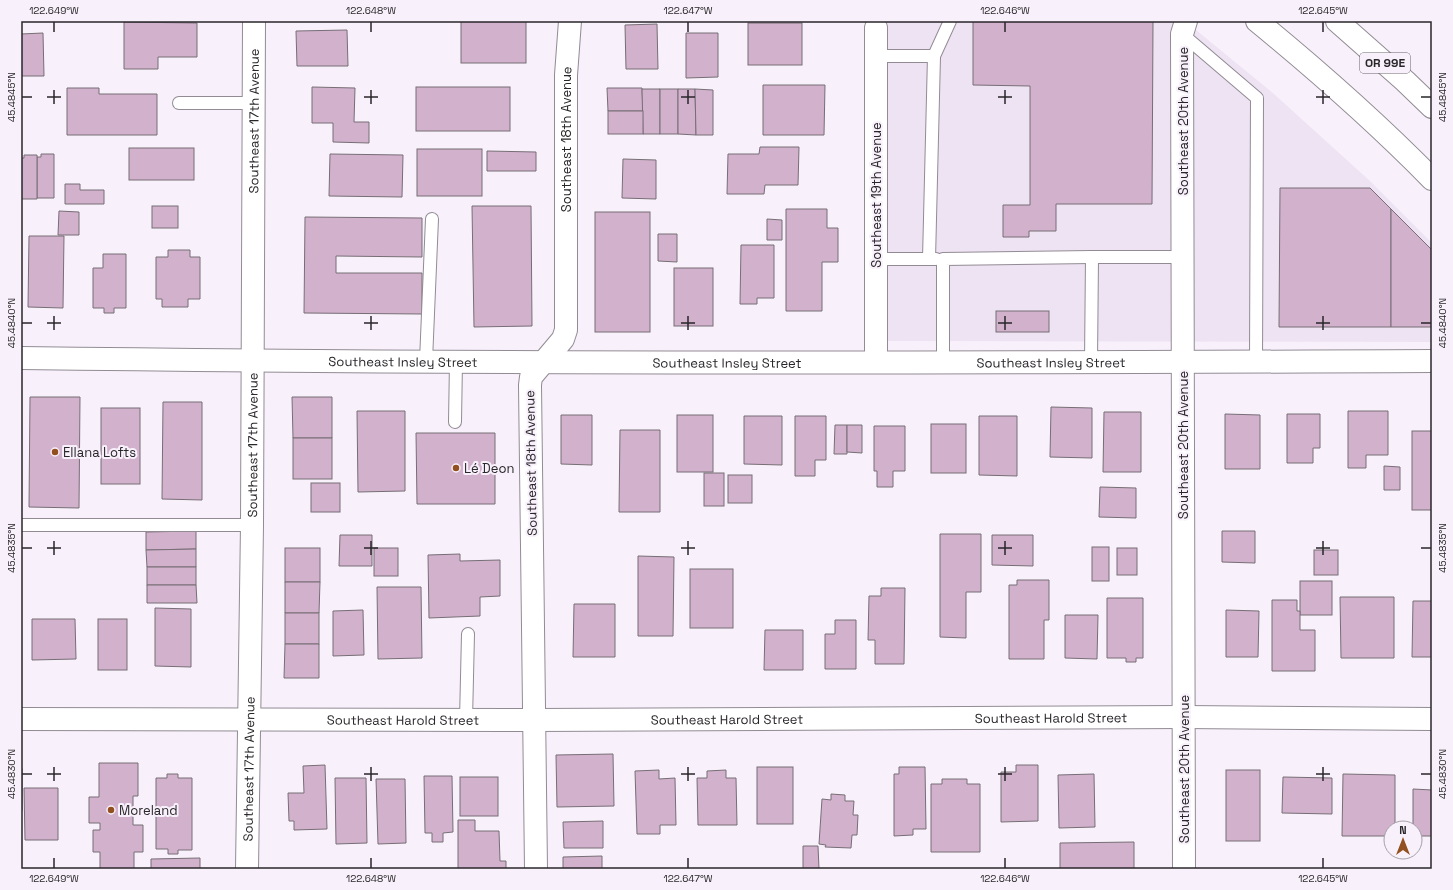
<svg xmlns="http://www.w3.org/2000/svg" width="1453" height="890" font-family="'Space Grotesk',sans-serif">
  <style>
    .built { fill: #eee3f3 }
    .building { fill: #d2b1cd; stroke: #776e75 }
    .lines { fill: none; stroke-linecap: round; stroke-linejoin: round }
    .lane-casing { stroke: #928b94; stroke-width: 14 }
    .street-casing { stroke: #928b94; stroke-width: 24 }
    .secondary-casing { stroke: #928b94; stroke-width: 24 }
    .highway-casing { stroke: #928b94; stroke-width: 24 }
    .lane { stroke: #fff; stroke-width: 12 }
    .street { stroke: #fff; stroke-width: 22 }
    .secondary { stroke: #fff; stroke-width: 22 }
    .highway { stroke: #fff; stroke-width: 22 }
    .ticks { fill: none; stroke: #29262a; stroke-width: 1.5 }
    .poi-dot { fill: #924f1f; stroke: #f8f1fb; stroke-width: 1.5 }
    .labels { text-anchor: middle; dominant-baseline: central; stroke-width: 4; stroke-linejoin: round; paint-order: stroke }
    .shield { fill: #f8f1fb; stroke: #676369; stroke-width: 1 }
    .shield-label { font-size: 12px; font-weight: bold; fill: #29262a }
    .street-label { font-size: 13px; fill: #29262a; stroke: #f8f1fb }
    .poi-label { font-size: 13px; fill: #29262a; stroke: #f8f1fb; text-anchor: start }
    .neatline { fill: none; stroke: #29262a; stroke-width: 1.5 }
    .ticks-label { font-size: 10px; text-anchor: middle; fill: #29262a }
  </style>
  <rect width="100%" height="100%" fill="#f8f1fb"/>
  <path class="built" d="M874 21H1185L1274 94 1370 181 1432 243V342L873 341Z"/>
  <g class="building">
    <rect x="461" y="21" width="65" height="42"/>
    <path d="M973 21H1153L1152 204H1056V231H1029V237H1003V205H1030V86L973 85Z"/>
    <path d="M124 22 197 23V57H158V69H124Z"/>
    <rect x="748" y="23" width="54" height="42"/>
    <path d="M657 24 658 69H626L625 25Z"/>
    <path d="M347 30 348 66H297L296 31Z"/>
    <path d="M43 33 44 76H21V34Z"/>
    <path d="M686 33H718V77L686 78Z"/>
    <path d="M763 85H825L824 135H763Z"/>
    <path d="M312 87 355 88 354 122H369V143L333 142V123H312Z"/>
    <rect x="416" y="87" width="94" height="44"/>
    <path d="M67 88H99V94H157V135H67Z"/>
    <path d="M607 88H642L643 111H608Z"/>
    <path d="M642 89H660V134H643Z"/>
    <rect x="660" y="89" width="18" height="45"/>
    <path d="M678 89H695L696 135 678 134Z"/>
    <path d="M695 89 713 90V135H696Z"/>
    <rect x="608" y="111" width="35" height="23"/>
    <path d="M760 147H799L798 185H765L764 194H727L728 154H759Z"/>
    <rect x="129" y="148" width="65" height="32"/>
    <rect x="417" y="149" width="65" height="47"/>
    <path d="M487 151 536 152V171H487Z"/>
    <path d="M41 154H54V198H37V157H41Z"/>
    <path d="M330 154 403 155 402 197 329 196Z"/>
    <path d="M24 155H37V199H21V158H24Z"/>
    <path d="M623 159 656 160V199L622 198Z"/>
    <path d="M65 184H80V190H104V204H65Z"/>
    <path d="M1280 188H1370L1391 209V327H1279Z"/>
    <rect x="152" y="206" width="26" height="22"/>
    <path d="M472 206H531L532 326 474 327Z"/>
    <path d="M786 209H827V228H838V262H822V311H786Z"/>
    <path d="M1391 209 1432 250V327H1391Z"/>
    <path d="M59 211 79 212V235H58Z"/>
    <rect x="595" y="212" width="55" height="120"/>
    <path d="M305 217 422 218V257L336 256V273H422V314L304 313Z"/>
    <path d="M767 219 782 220V240H767Z"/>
    <path d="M658 234H677V262L658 261Z"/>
    <path d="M29 236H64L63 308 28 307Z"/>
    <path d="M741 245H774V298H757V304H740Z"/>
    <path d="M168 250H190V257H200V299H188V307H162V299H156V257H168Z"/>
    <path d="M103 254H126V308H114V313H104V308H93V268H103Z"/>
    <rect x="674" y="268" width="39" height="58"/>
    <rect x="996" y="311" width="53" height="21"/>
    <path d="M30 397H80L79 508 29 507Z"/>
    <path d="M292 397H332V438H293Z"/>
    <path d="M163 402H202V500L162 499Z"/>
    <path d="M1051 407 1092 408V458L1050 457Z"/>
    <rect x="101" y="408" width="39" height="76"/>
    <path d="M357 411H405V491L358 492Z"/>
    <path d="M1348 411H1388V455H1366V468H1348Z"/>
    <path d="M1104 412H1141V472H1103Z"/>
    <path d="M1225 414 1260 415V469H1225Z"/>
    <path d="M1287 414H1320V448H1313V463H1287Z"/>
    <path d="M561 415H592V465L561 464Z"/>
    <rect x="677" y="415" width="36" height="57"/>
    <path d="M744 416H782V465L744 464Z"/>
    <path d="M795 416H826V460H815V476H795Z"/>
    <path d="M979 416H1017V476L979 475Z"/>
    <rect x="931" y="424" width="35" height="49"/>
    <path d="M835 425H847V454H834Z"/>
    <path d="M847 425H862V453L847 452Z"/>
    <path d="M874 426H905V471H893V487H877V471H874Z"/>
    <path d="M620 430H660V512H619Z"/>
    <rect x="1412" y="431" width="20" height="79"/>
    <path d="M416 433H495V504H417Z"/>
    <rect x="293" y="438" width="39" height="41"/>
    <path d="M1384 466 1400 467V490H1384Z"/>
    <rect x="704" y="473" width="20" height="33"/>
    <rect x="728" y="475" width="24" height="28"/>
    <rect x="311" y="483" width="29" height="29"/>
    <path d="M1100 487 1136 488V518L1099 517Z"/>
    <path d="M196 531V549L146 550V532Z"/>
    <path d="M1222 531H1255V563L1222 562Z"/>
    <path d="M940 534H981V592H966V638L940 637Z"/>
    <path d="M340 535H372V566H339Z"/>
    <path d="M992 535H1033V566L992 565Z"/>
    <rect x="1092" y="547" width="17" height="34"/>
    <rect x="285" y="548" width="35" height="34"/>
    <rect x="374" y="548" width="24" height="28"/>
    <rect x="1117" y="548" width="20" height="27"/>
    <path d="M196 549V567H147L146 550Z"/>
    <rect x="1314" y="550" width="24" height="25"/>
    <path d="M460 554V561L500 560V596L480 597V616L429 618 428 555Z"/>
    <path d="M638 556 674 557 673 636H638Z"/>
    <rect x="147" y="567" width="49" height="18"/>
    <rect x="690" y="569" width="43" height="59"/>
    <path d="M1017 580H1049V620H1044V659H1009V585H1017Z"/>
    <rect x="1300" y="581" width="32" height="34"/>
    <path d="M285 582H320L319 613H285Z"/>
    <path d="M147 585H196L197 603H147Z"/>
    <path d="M377 587H421L422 658 378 659Z"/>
    <path d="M881 588H905L904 664H875V640H868L869 596H881Z"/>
    <path d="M1340 597H1394V658H1341Z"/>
    <path d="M1107 598H1143V658H1136V662H1126V658H1107Z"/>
    <path d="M1272 600H1297V611H1300V630H1315V671H1272Z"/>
    <path d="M1413 601H1432V657H1412Z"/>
    <path d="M574 604H615V657H573Z"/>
    <path d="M155 608 191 609V667L155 666Z"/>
    <path d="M363 610 364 655 333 656V611Z"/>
    <path d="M1226 610 1259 611 1258 657H1226Z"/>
    <rect x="285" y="613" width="34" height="31"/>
    <path d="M1065 615H1098L1097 659 1065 658Z"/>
    <path d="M32 619H75L76 659 32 660Z"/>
    <rect x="98" y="619" width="29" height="51"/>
    <path d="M835 620H856V669H825V634H835Z"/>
    <path d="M765 630H803V670H764Z"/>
    <path d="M285 644H319V678H284Z"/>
    <path d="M613 754 614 806 557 807 556 755Z"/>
    <path d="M99 763H138V796H133V825H143V852H134V869H100V852H93V830H100V823H89V797H99Z"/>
    <path d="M325 765 327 829 294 830V821H289L288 793H304L303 766Z"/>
    <path d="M1016 765H1038V821L1001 822V772H1016Z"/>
    <rect x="757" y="767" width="36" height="57"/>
    <path d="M899 767H925L926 829H913V835L894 836V774H899Z"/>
    <rect x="21" y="769" width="1" height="41"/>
    <path d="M659 770V779L675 778 676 825H660V834H637L635 771Z"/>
    <path d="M726 770V778H736L737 825H698L697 778H707V771Z"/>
    <rect x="1226" y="770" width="34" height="71"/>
    <path d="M167 774H178V778H192V850H178V854H168V849H156V778H167Z"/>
    <path d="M1094 774 1095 827 1059 828 1058 775Z"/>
    <path d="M1343 774 1395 775V828H1391V836H1342Z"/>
    <path d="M424 776H452L453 832 443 833V842H432V833H425Z"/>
    <rect x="460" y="777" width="38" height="39"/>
    <path d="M1283 777 1332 778V814L1282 813Z"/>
    <path d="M335 778H366L367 843 336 844Z"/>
    <path d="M376 779H405L406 843 378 844Z"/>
    <path d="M942 779H967V784H980V852H931V784H942Z"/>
    <path d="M24 788H58V840H25Z"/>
    <path d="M1413 789 1432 790V836H1415V828H1413Z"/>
    <path d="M831 794 845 795V801H854L853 815H858L857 835H852L851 848 825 847 826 845 819 844 822 799 831 800Z"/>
    <path d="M458 820H475V831H499L500 861H506V869H458Z"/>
    <path d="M603 821V848H564L563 822Z"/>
    <path d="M1134 842V869H1060V843Z"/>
    <path d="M803 846H818L819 869H803Z"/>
    <path d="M602 856V869H563V857Z"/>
    <path d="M200 858V869H151V859Z"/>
  </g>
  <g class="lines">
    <defs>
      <g id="lane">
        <path d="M1182 34 1257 98 1256 362"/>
        <path d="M876 56H934L929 259"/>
        <path d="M934 56 950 21"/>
        <path d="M179 103H254"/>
        <path d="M876 259H936"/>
        <path d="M426 361 432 219"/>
        <path d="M943 362V259L1092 257"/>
        <path d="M1091 362 1092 257H1183"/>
        <path d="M455 422 456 361"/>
        <path d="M21 525H252"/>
        <path d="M466 720 468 634"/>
      </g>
      <g id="street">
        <path id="s1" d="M21 358C491 364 962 363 1432 361"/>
        <path d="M876 362V28"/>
        <path id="s2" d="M21 719 535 720 1184 717 1432 719"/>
        <path id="s3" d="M536 869 530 385 531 377 563 339 566 330V75L570 21"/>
        <path d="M1184 869 1182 34 1186 21"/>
      </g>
      <g id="secondary">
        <path id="s4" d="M247 869 252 525 254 21"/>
      </g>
      <g id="highway">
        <path d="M1257 21C1318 71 1377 123 1432 179"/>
        <path d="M1337 21 1405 81 1432 107"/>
      </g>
    </defs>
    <use href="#lane" class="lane-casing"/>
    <use href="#street" class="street-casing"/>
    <use href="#secondary" class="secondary-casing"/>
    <use href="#highway" class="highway-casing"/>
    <use href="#lane" class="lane"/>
    <use href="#street" class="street"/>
    <use href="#secondary" class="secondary"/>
    <use href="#highway" class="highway"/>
  </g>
  <path class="ticks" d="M54 22V32M371 22V32M688 22V32M1005 22V32M1323 22V32M54 90V104M371 90V104M688 90V104M1005 90V104M1323 90V104M22 97H32M47 97H61M364 97H378M681 97H695M998 97H1012M1316 97H1330M1421 97H1431M54 316V330M371 316V330M688 316V330M1005 316V330M1323 316V330M22 323H32M47 323H61M364 323H378M681 323H695M998 323H1012M1316 323H1330M1421 323H1431M54 541V555M371 541V555M688 541V555M1005 541V555M1323 541V555M22 548H32M47 548H61M364 548H378M681 548H695M998 548H1012M1316 548H1330M1421 548H1431M54 767V781M371 767V781M688 767V781M1005 767V781M1323 767V781M22 774H32M47 774H61M364 774H378M681 774H695M998 774H1012M1316 774H1330M1421 774H1431M54 858V868M371 858V868M688 858V868M1005 858V868M1323 858V868"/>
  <g class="poi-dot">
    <circle cx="55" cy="452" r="4"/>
    <circle cx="456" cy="468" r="4"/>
    <circle cx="111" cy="810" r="4"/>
  </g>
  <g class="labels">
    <rect class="shield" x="1360" y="53" width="50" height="20" rx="3"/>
    <g class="shield-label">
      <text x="1385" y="63">OR 99E</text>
    </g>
    <g class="street-label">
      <text stroke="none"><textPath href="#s4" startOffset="748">Southeast 17th Avenue</textPath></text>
      <text transform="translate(1183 121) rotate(-90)">Southeast 20th Avenue</text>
      <text stroke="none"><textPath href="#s3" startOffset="742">Southeast 18th Avenue</textPath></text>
      <text transform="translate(876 195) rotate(-90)">Southeast 19th Avenue</text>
      <text stroke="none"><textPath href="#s1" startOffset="382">Southeast Insley Street</textPath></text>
      <text stroke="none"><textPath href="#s1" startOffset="706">Southeast Insley Street</textPath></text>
      <text stroke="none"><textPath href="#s1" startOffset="1030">Southeast Insley Street</textPath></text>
      <text stroke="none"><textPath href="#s4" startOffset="424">Southeast 17th Avenue</textPath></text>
      <text transform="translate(1183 445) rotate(-90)">Southeast 20th Avenue</text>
      <text transform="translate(531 463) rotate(-91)">Southeast 18th Avenue</text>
      <text stroke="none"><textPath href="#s2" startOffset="1030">Southeast Harold Street</textPath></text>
      <text stroke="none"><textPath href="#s2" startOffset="706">Southeast Harold Street</textPath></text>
      <text stroke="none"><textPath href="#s2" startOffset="382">Southeast Harold Street</textPath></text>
      <text stroke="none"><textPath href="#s4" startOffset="100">Southeast 17th Avenue</textPath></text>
      <text transform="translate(1184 769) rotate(-90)">Southeast 20th Avenue</text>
    </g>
    <g class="poi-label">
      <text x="63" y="452">Ellana Lofts</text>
      <text x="464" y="468">Lé Deon</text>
      <text x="119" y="810">Moreland</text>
    </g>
  </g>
  <rect width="1453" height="890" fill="none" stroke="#f8f1fb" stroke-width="44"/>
  <g transform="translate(1403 840)"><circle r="19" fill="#f8f1fb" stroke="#a5a0a7"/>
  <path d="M0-3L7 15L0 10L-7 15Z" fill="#924f1f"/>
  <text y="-6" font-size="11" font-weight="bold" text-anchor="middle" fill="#29262a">N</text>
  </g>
  <rect x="22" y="22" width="1409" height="846" class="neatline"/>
  <g class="ticks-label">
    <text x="54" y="14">122.649°W</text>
    <text x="371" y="14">122.648°W</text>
    <text x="688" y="14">122.647°W</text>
    <text x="1005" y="14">122.646°W</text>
    <text x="1323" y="14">122.645°W</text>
    <text transform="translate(11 97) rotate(-90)" y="4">45.4845°N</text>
    <text transform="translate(1442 97) rotate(-90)" y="4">45.4845°N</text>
    <text transform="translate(11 323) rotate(-90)" y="4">45.4840°N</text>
    <text transform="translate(1442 323) rotate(-90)" y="4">45.4840°N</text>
    <text transform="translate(11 548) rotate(-90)" y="4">45.4835°N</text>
    <text transform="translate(1442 548) rotate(-90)" y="4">45.4835°N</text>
    <text transform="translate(11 774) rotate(-90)" y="4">45.4830°N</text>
    <text transform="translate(1442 774) rotate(-90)" y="4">45.4830°N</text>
    <text x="54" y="882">122.649°W</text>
    <text x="371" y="882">122.648°W</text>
    <text x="688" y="882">122.647°W</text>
    <text x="1005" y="882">122.646°W</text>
    <text x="1323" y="882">122.645°W</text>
  </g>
</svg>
